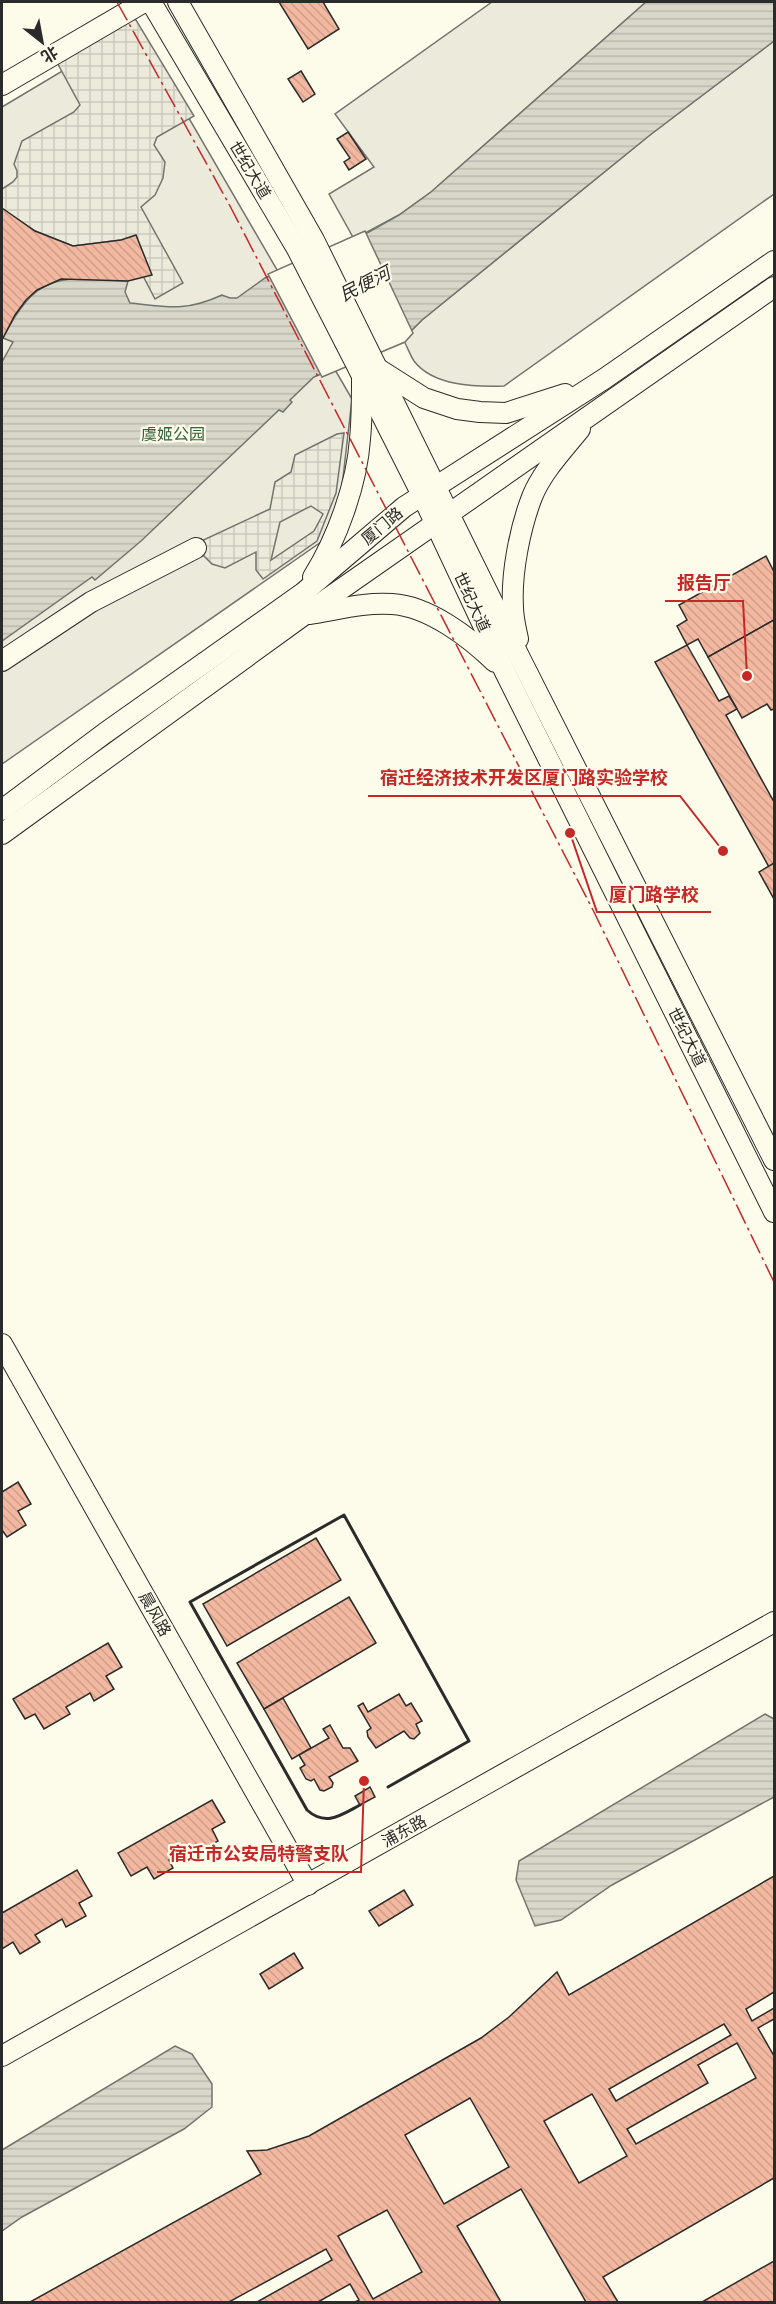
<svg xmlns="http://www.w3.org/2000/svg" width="776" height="2304" font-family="Arial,'Noto Sans SC',sans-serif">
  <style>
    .green { fill: #ecebdb; stroke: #74746e; stroke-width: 1.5 }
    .plaza { fill: url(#plaza-grid); stroke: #74746e; stroke-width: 1.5; fill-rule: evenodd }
    .water { fill: url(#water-rules); stroke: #74746e; stroke-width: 1.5 }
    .pier { fill: #fdfbea; stroke: #74746e; stroke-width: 1.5 }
    .building { fill: url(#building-back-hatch); stroke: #2b2b2b; stroke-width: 1.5; fill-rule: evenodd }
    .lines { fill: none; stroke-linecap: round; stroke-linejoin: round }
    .minor-casing { stroke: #2b2b2b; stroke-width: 22 }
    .minor { stroke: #fdfbea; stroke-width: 20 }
    .wall { stroke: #2b2b2b; stroke-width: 3 }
    .power { stroke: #c62828; stroke-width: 1.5; stroke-dasharray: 21 4.5 3 4.5; stroke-linecap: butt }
    .labels { text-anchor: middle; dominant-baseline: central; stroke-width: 4.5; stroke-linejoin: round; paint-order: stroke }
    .street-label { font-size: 16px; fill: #2b2b2b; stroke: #fdfbea }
    .park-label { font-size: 16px; fill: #34623c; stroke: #fdfbea }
    .water-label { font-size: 18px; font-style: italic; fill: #2b2b2b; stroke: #fdfbea }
    .leader { fill: none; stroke: #c62828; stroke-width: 2 }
    .callout-dot { fill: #c62828; stroke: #fdfbea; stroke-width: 2 }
    .callout-label { font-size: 18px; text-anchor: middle; font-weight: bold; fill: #c62828; stroke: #fdfbea; stroke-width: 4.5; stroke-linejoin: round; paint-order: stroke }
  </style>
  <defs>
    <pattern id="plaza-grid" width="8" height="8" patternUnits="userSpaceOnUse" patternTransform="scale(1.5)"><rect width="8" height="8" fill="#eceadb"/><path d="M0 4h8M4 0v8" fill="none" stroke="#cbc9bc"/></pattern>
    <pattern id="water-rules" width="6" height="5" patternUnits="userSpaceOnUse" patternTransform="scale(1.5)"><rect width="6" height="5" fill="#d8d7c9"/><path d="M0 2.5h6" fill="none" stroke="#bab9ad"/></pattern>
    <pattern id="building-back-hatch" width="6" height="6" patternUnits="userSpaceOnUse" patternTransform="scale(1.5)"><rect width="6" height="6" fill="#f2b8a0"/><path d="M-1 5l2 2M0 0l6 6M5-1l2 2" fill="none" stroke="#d09e8a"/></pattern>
  </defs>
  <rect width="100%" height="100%" fill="#fdfbea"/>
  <g class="green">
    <path d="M492 2H646L431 192 399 215 354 239 329 194 374 167 335 114Z"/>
    <path d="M136 27 352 399 341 495 321 542 2 764V107Z"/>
    <path d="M774 41V194L504 386C475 387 433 386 414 361 410 355 407 346 403 339L422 320 650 135Z"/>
  </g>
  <g class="plaza">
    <path d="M121 15 136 20 194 116 157 137 154 145 165 162 163 178 155 195 141 207 183 283 155 299 126 243 121 240 73 246 35 231 15 218 2 226V189L13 182 17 177V171L14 164 22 141 74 112 80 105 53 55Z"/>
    <path d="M344 433 336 493 317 541 263 579 256 570V552L225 568 212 564 196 548 197 543 270 509 275 482 291 472 295 455 337 434ZM311 506 323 514 314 531 271 560 280 522Z"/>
  </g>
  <g class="water">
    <path d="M646 2H774V41L650 135 422 320 403 339 314 377 290 400 292 402 283 412 279 410 141 541 95 580 92 577 2 641V362L13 342 3 338C37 271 60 277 128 281L125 292 130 303C168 307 185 312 222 295L230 298H237L265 278 367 233 399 215 431 192Z"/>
    <path d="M765 1714 774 1719V1797L612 1885 561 1920 535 1926 516 1880 519 1861Z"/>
    <path d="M175 2046 192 2054 212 2084V2107L184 2129 22 2217 2 2231V2150Z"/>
  </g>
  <path class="pier" d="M365 231 413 333 405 342 322 377 268 274Z"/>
  <g class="building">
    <path d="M279 2H323L339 29 308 49Z"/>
    <path d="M301 71 315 94 303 102 288 79Z"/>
    <path d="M348 132 366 159 349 170 344 162 350 158 337 139Z"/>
    <path d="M2 208 35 231 73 246 121 240 136 235 152 275 128 281 61 279 37 290 26 300 15 315 3 338 2 337Z"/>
    <path d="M766 556 774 572V620L708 657 698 639 687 645 677 626 687 620 679 605Z"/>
    <path d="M774 620V709L771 710 767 704 742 718 708 657Z"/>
    <path d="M687 645 719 701 729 696 737 709 726 715 774 802V863L769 867 655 662Z"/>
    <path d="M774 863V899L759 872Z"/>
    <path d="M18 1482 31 1504 18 1511 26 1525 7 1537 2 1530V1492Z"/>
    <path d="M316 1538 341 1580 227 1646 203 1604Z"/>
    <path d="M349 1597 376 1643 264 1709 237 1663Z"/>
    <path d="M108 1643 122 1667 106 1676 114 1689 94 1701 90 1693 66 1707 70 1714 44 1729 35 1714 25 1719 13 1699Z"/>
    <path d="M399 1694 406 1706 411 1703 422 1721 416 1724 420 1733 414 1739 410 1738 404 1731 376 1748 368 1737 367 1731 371 1728 358 1706 363 1703 368 1712Z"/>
    <path d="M283 1698 311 1748 292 1759 264 1709Z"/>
    <path d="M330 1725 343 1748H350L358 1761 329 1777 333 1783 332 1787 324 1791 320 1790 314 1779 311 1781 306 1779 300 1768 305 1765 299 1755 329 1738 323 1729Z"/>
    <path d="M370 1787 375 1797 360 1805 355 1796Z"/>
    <path d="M212 1800 225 1822 212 1829 218 1841 200 1851 196 1844 169 1860 173 1868 154 1879 147 1867 131 1876 118 1853Z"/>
    <path d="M77 1870 92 1896 79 1903 86 1916 66 1927 62 1919 35 1935 40 1942 20 1954 13 1942 2 1949V1913Z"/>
    <path d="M774 1876V1992L746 2009 752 2021 774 2008V2019L758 2028 774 2056V2178L603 2277 618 2302H586L521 2189 457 2226 501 2302H355L359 2300 350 2284 318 2302H257L332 2260 326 2249 229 2302H30L261 2174 247 2151 267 2150 309 2136 481 2038 509 2017 557 1972 569 1995ZM724 2024 731 2035 616 2101 609 2089ZM737 2043 756 2078 636 2144 627 2129 708 2083 698 2065ZM592 2094 627 2156 579 2183 544 2121ZM470 2098 509 2167 444 2204 405 2135ZM387 2210 422 2272 373 2299 338 2236Z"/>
    <path d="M404 1890 413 1905 379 1926 369 1911Z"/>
    <path d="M294 1953 303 1968 269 1989 260 1974Z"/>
    <path d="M774 2261V2302H702Z"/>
  </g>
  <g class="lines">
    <defs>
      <g id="minor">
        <path d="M151 2 297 249 356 364 422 495 505 672 774 1212"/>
        <path d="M178 2 314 240 521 660 774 1160"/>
        <path d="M2 85 144 2"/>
        <path d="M380 370 424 398 457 409 480 412 506 413 565 394"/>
        <path d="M313 577C337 539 357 484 360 439 362 419 362 399 362 379"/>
        <path d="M309 614C336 610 364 602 392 604 429 606 470 638 495 662"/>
        <path d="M518 639C516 629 513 618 513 607 511 573 520 528 532 497 542 472 563 450 580 429"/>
        <path d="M2 661 91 602 196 548"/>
        <path d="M2 810 105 733 303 593 404 507 604 379 774 261"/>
        <path d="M2 834 304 615 774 287"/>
        <path d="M2 1344 308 1885"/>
        <path d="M2 2056 774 1622"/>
      </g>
    </defs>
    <use href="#minor" class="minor-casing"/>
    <use href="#minor" class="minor"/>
    <path class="wall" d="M360 1805C341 1815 326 1827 307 1810L190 1602 344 1515 469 1741 388 1787"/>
    <path class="power" d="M117 2 230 206 594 912 774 1282"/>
  </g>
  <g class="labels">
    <g class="street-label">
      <text transform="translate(250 170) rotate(59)">世纪大道</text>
      <text transform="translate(382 526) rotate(-40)">厦门路</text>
      <text transform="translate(472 602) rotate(65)">世纪大道</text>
      <text transform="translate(687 1037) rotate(63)">世纪大道</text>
      <text transform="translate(155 1614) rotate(61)">晨风路</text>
      <text transform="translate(404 1831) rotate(-29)">浦东路</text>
    </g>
    <g class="park-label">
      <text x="173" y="434">虞姬公园</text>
    </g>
    <g class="water-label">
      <text transform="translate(365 284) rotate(-27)">民便河</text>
    </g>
  </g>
  <path class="leader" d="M747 676L743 601H665M723 851L680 796H368M570 833L597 912H711M364 1781L361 1872H157"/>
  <g class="callout-dot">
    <circle cx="747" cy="676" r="6"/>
    <circle cx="723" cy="851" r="6"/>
    <circle cx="570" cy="833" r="6"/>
    <circle cx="364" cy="1781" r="6"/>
  </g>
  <g class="callout-label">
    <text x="704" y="589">报告厅</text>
    <text x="524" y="784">宿迁经济技术开发区厦门路实验学校</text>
    <text x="654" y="901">厦门路学校</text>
    <text x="259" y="1860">宿迁市公安局特警支队</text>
  </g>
  <rect width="776" height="2304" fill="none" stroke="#2b2b2b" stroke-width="6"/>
  <g transform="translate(42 42) rotate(149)" stroke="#fdfbea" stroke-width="4.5" paint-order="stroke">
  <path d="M0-4.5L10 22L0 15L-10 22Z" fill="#2b2b2b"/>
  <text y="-9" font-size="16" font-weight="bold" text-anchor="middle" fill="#2b2b2b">北</text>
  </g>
</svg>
